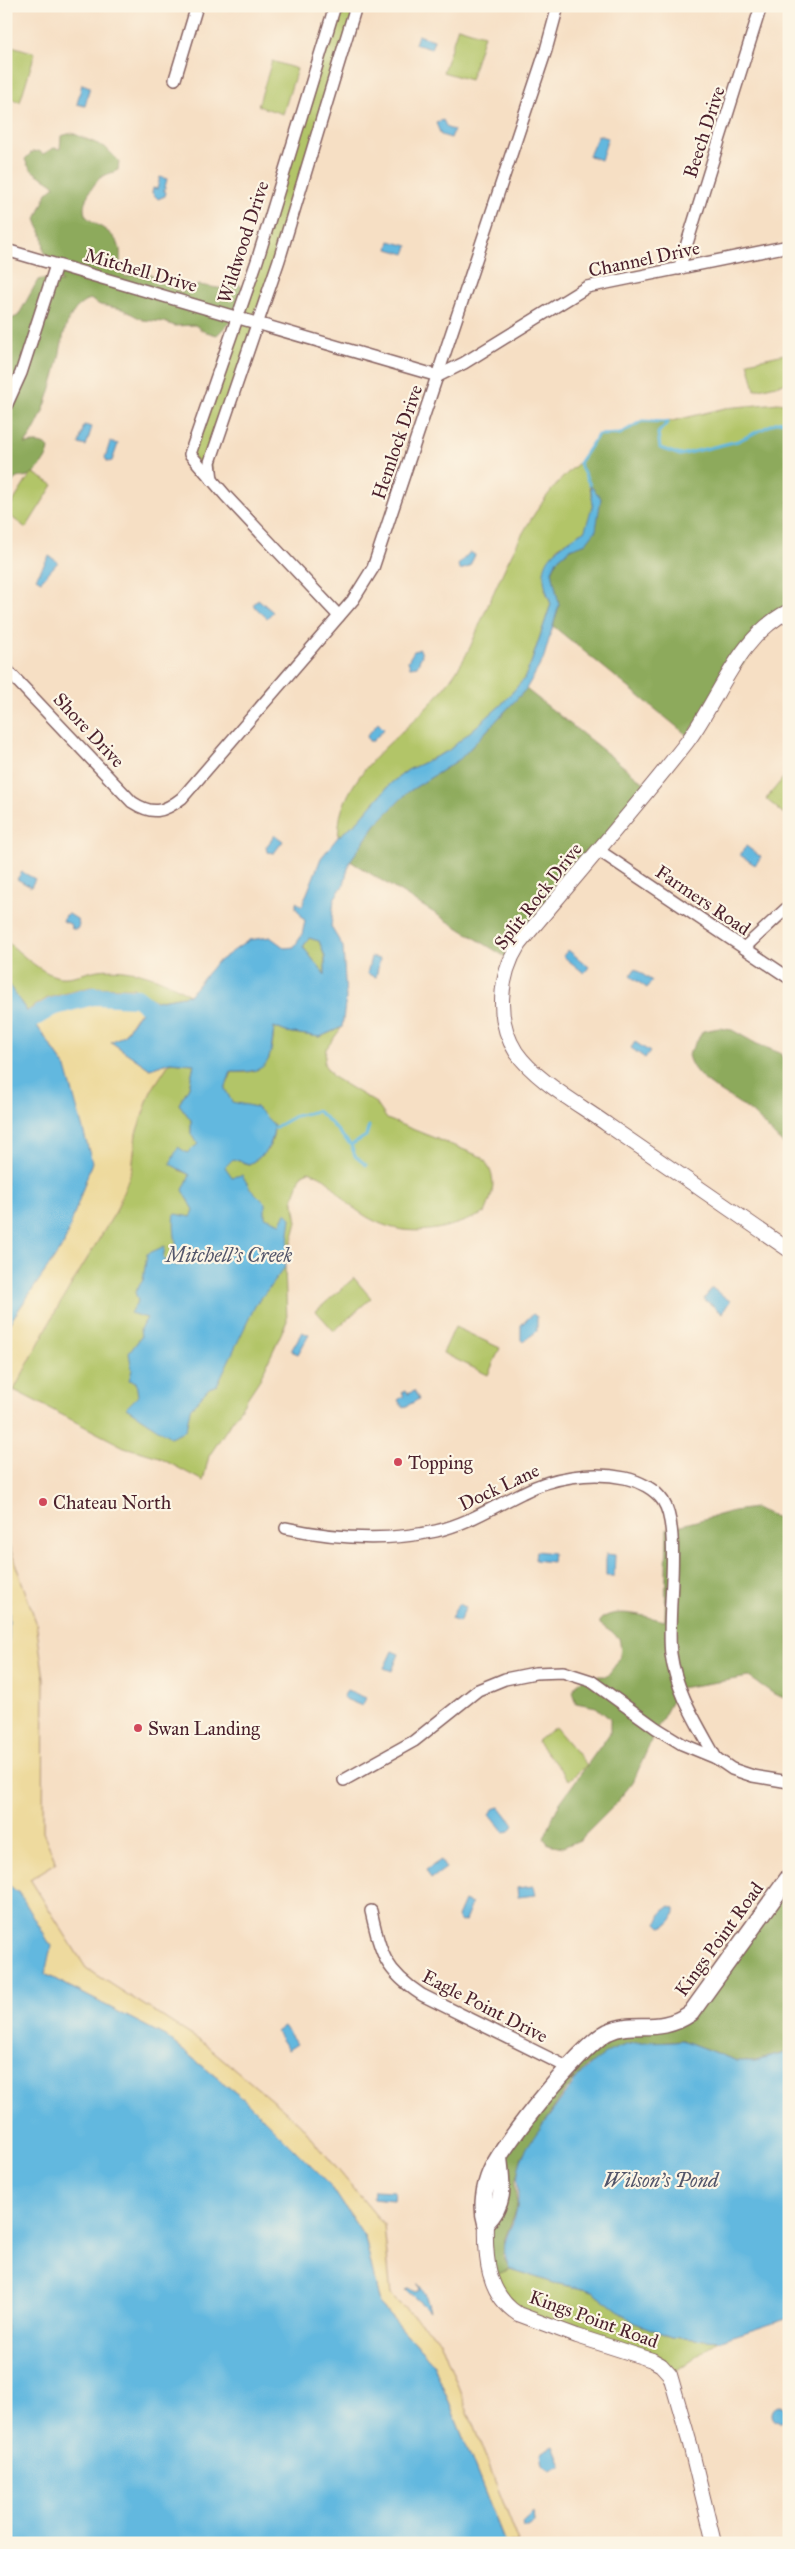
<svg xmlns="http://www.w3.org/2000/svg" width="795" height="2549" font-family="'IM FELL Great Primer',serif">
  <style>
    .green { fill: #b2c568; stroke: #7e724a }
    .forest { fill: #8daa5c; stroke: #6c6444 }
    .sand { fill: #eeda9e; stroke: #9c7c64 }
    .water { fill: #62b8df; stroke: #566c85; fill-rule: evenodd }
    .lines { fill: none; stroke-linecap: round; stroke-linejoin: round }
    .stream { stroke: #62b8df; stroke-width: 3 }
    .river { stroke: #62b8df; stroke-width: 18 }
    .minor-casing { stroke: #866261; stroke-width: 14 }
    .tertiary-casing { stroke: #866261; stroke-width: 16 }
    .secondary-casing { stroke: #866261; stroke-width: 19 }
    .minor { stroke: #fff; stroke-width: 11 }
    .tertiary { stroke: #fff; stroke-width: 14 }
    .secondary { stroke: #fff; stroke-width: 16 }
    .poi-dot { fill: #d1495b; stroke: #fcf5e5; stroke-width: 2 }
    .labels { text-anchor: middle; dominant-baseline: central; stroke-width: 4.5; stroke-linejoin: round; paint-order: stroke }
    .street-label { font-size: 19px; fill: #4a1f2b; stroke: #fcf5e5 }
    .poi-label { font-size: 19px; fill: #4a1f2b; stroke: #fcf5e5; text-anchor: start }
    .water-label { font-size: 20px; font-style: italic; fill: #52556a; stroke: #fcf5e5 }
  </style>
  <rect width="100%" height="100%" fill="#fcf5e5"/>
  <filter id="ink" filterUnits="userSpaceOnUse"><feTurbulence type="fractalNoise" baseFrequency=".02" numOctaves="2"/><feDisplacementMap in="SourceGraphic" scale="10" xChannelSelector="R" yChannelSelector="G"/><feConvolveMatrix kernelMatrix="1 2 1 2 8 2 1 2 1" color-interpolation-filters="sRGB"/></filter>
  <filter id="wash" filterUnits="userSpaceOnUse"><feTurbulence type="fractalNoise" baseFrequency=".0096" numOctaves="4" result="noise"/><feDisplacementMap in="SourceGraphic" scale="20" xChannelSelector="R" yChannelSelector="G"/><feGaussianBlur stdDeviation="1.12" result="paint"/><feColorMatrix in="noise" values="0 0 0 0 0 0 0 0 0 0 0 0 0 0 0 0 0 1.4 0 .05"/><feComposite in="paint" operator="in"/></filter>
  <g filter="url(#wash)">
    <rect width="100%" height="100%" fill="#f6dfc4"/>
    <g class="green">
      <path d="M335 6H356L210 462 212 480 190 454Z"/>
      <path d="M458 27 484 35 470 80 443 72Z"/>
      <path d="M12 46 35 53 20 102 6 97V64Z"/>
      <path d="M272 61 297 69 283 114 258 106Z"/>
      <path d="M789 353V382L755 390 748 362Z"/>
      <path d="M789 402V420L777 422 738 441 680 455 660 448 658 433 668 422 725 408Z"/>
      <path d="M579 463C588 481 604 514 584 531 576 538 565 542 557 548L545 589 551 604 531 663 524 679 501 705 448 751 408 770 391 783 358 821 338 837C339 828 339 818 342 810 357 764 400 737 431 703 443 690 456 673 465 657 473 643 478 627 485 612 507 562 535 497 579 463Z"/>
      <path d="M32 472 53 485 26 528 6 513Z"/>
      <path d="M789 771V809L784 814 766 799Z"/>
      <path d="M309 938 319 941 325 957V975L303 947Z"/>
      <path d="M6 941C21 953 41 974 60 977 74 978 86 972 98 970 129 966 164 978 189 995L156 1001 133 988 48 998 27 1011 6 981Z"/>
      <path d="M274 1027 286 1032 320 1037 342 1027 326 1049 324 1064 333 1077 376 1103 387 1119 482 1157C498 1177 494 1192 485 1213 435 1235 394 1241 350 1205 342 1198 336 1189 329 1182 324 1177 315 1174 309 1171L302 1174 293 1198 297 1222 285 1267 287 1321 260 1379 209 1456 203 1481 156 1456 124 1447 14 1390 59 1305 116 1211 132 1169 136 1133 151 1091 170 1062 194 1064 189 1087 179 1104 191 1120V1133L198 1144 187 1154 178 1147 179 1170 191 1175 184 1189 225 1167 233 1159 249 1164C266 1154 274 1146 274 1125L256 1107 232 1103 225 1089 232 1072C268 1075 272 1059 274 1027Z"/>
      <path d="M354 1278 371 1298 334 1331 316 1311Z"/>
      <path d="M455 1327 500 1348 488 1375 443 1353Z"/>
      <path d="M555 1727 587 1765 569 1780 537 1741Z"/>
      <path d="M510 2269 554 2283 593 2291 635 2323 672 2337 718 2341 670 2375 661 2365 518 2314 490 2277Z"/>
    </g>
    <g class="forest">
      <path d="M72 133 105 147 119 161 118 170C113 173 105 174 100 178 92 186 76 209 89 219 99 227 112 231 118 244 124 255 115 266 126 277L140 271 145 272 181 292 199 285 224 289 237 283 244 288 233 319 217 335 203 331 195 325 175 326 164 322 143 320 122 309 100 305 90 299C83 303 77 306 73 313 64 325 62 343 59 358 52 386 43 421 25 444 35 443 41 441 49 448 48 459 36 474 25 477 24 477 18 477 17 478 12 480 9 490 6 494V356L12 342 6 335V321L18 316 38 280 42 279 62 282 44 251 43 238 36 219 47 193 55 186C44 176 29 174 25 159L32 152 39 151 43 154 54 148 60 149 61 136Z"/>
      <path d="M789 420V610L780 616 687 735 553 626 559 605 552 572 557 560 570 549 586 543 601 499 590 485 579 463 598 435 620 434 642 421 668 422 658 433 660 448 680 455 738 441 777 422Z"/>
      <path d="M526 689 647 785 509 959 350 861 376 824 408 792 460 759Z"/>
      <path d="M719 1028 732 1030 757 1044 780 1053 789 1069V1148C775 1139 765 1124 752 1113 732 1095 694 1083 688 1055L703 1031Z"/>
      <path d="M755 1508 775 1517H787L789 1514V1700L774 1694 749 1677 679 1688 655 1732 633 1782 611 1809 580 1840 563 1847 548 1844 544 1838 559 1804 610 1733V1719L596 1707 576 1703 572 1692C580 1676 590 1676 607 1676 619 1661 623 1656 619 1638L600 1624V1620C615 1606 647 1617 665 1621L667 1529 733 1511Z"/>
      <path d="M789 1877V1918L785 1931 789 1947V2052L756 2061H737L682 2040 643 2043 629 2044 587 2066 565 2091 522 2156 515 2183 517 2208 505 2238 503 2256 510 2269 490 2277 486 2240 499 2158 607 2033 683 2018Z"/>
    </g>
    <g class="sand">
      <path d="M90 987 133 988 156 1001 137 1015 124 1035 111 1042 150 1069 170 1062 151 1091 136 1133 132 1169 116 1211 59 1305 6 1405V1328L64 1244 66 1068 27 1011 48 998Z"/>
      <path d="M6 1537 36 1622 44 1679 43 1832 56 1863 30 1879 86 1968 205 2044 300 2124 384 2225 391 2296 440 2340 519 2543H505L434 2365 380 2304 365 2238 331 2186 246 2101 165 2036 45 1974 20 1894 6 1883V1801L9 1789Z"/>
    </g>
    <g class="water">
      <path d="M418 35 434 40 431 49 415 44Z"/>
      <path d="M82 84 90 87 85 106 77 104Z"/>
      <path d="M443 120 447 128 454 130 451 138 441 135 436 123Z"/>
      <path d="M598 135 608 138 601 160 589 156Z"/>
      <path d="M160 177 167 179 164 191 166 192 165 196 158 199 152 193 153 188 157 189Z"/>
      <path d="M390 241 408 246 405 254 388 249Z"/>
      <path d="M84 425 92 427 86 446 79 444Z"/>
      <path d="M110 442 118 444 112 461 108 462 105 458Z"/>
      <path d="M590 485 601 498 596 530 586 543 570 549 557 560 552 571 559 605 543 660 526 689 460 759 408 792 376 824 350 861 344 884 334 899 331 927 343 947 346 998 342 1027 320 1037 286 1032 274 1027C270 1063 271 1073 231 1072L225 1089 232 1102 256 1107 274 1125C273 1146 266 1154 249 1164L233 1159 225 1167 232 1177 242 1175 250 1188 265 1203V1217L281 1223 286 1213 291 1218 285 1267 255 1306 217 1385 209 1388 190 1409 186 1430 170 1437 126 1408 138 1396 136 1382 129 1380 132 1370 129 1353 141 1337 140 1329 147 1318 130 1313 138 1301 135 1292 143 1280 147 1254 165 1246 163 1259 178 1266C178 1248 172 1230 175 1214L191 1217 194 1210 183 1190 190 1175 170 1164 178 1147 187 1153 198 1144 191 1133V1120L179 1104 189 1087 194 1064 170 1062 150 1069 111 1042 124 1035 138 1015 156 1001 189 995 216 963 249 940 270 937 285 948 294 947 302 935 305 921 296 908V902L302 906 321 858 338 837 358 821 391 783 408 770 448 751 501 705 524 679 531 663 551 604C533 561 551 552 585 530L593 504ZM309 938 319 941 325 957V975L303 947Z"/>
      <path d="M470 552 475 555 469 567 460 570 458 565Z"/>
      <path d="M49 556 58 562 41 581 36 578Z"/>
      <path d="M258 599 273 612 267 618 253 605Z"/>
      <path d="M420 649 422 655 417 666 410 667 408 661 414 651Z"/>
      <path d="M378 723 384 729 373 741H369L367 736Z"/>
      <path d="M275 835 283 841 274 853 267 852 266 847Z"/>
      <path d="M746 846 761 857 755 865 740 855Z"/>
      <path d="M22 872 35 879 31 887 17 879Z"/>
      <path d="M69 914 77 919 79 925 77 929H72L70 924 63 921 65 915Z"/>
      <path d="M568 950 589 967 584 973 563 956Z"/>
      <path d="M371 957 380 959 376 977 367 974Z"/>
      <path d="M635 969 652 981 647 988 630 976Z"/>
      <path d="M6 981 66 1068 92 1162 64 1244 6 1328Z"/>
      <path d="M635 1042 650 1052 645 1058 631 1048Z"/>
      <path d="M712 1288 730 1301 722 1313 704 1299Z"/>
      <path d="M533 1314 537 1317V1331L523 1342 521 1340V1325Z"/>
      <path d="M302 1332 309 1335 298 1354 291 1351Z"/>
      <path d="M406 1391 408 1394 414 1391 419 1399 403 1408 398 1400 404 1396 402 1393Z"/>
      <path d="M536 1551 553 1553 552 1562 535 1560Z"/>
      <path d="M606 1554 615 1555 614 1576H606Z"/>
      <path d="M6 1592 9 1599V1789L6 1801Z"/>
      <path d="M458 1604 466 1607 459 1622 451 1619Z"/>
      <path d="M392 1651 399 1654 392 1671 384 1668Z"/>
      <path d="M347 1690 366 1698 362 1706 343 1698Z"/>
      <path d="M500 1807 514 1825 510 1831 504 1832 490 1815 493 1809Z"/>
      <path d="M441 1860 446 1868 431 1879 426 1870Z"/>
      <path d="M6 1883 20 1894 51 1946 45 1974 165 2036 246 2101 331 2186 365 2238 380 2304 434 2365 505 2543H6Z"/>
      <path d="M534 1886 536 1895 518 1897 517 1888Z"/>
      <path d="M464 1901 472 1904 465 1921 461 1922 457 1917Z"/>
      <path d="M670 1906 675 1908C676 1917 669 1926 661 1927L657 1923 662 1912Z"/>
      <path d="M284 2026 297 2044 288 2050 276 2032Z"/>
      <path d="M682 2040 737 2061H756L789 2052V2318L718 2341 672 2337 635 2323 593 2291 554 2283 510 2269C496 2242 512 2233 517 2208 520 2195 515 2182 519 2167 524 2147 538 2132 550 2115 571 2086 591 2053 630 2044 647 2040 665 2043 682 2040Z"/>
      <path d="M374 2190 395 2191 394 2200 373 2198Z"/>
      <path d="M418 2284 425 2293 430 2311 406 2290 409 2289 415 2292 420 2290Z"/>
      <circle cx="780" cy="2414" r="8"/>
      <path d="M554 2446 562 2466 550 2471 543 2464 541 2453Z"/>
      <path d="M533 2512 534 2523 528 2527H523L522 2522Z"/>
    </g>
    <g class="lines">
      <g class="stream">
        <path d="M590 485 579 463 598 435 620 434 642 421 668 422 658 433 660 448 680 455 738 441 777 422 789 420"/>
        <path d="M274 1128 295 1116 317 1111C331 1120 338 1133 351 1145L366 1136 369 1126"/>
        <path d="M351 1145 355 1156 366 1165"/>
      </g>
      <path class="river" d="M32 1019 52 1007 93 996 137 998 167 1022"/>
    </g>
  </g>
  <g filter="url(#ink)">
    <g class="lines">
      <defs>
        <g id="minor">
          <path d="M335 6 257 261 190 454 226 496 339 616"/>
          <path d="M175 79 197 6"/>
          <path d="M6 250 438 376 464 363 587 287 789 246"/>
          <path d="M679 269 761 6"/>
          <path d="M6 406 21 373 56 265"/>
          <path d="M212 480 210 462 279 260 356 6"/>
          <path d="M6 669 132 802C152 815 163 813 182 798L353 600 373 568 546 50 558 6"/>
          <path d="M598 850 789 978"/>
          <path d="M744 948 789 906"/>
          <path d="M286 1528C336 1539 385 1542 436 1531 467 1524 493 1507 522 1493 552 1477 591 1471 625 1478 639 1481 655 1489 663 1501 682 1530 666 1615 671 1654 676 1692 698 1725 716 1758"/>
          <path d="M344 1780 414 1741 478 1690 505 1679 535 1673 563 1672 591 1681 656 1728 682 1744 716 1758 732 1769 753 1776 789 1782"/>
          <path d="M371 1911C381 1954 384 1970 422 1995L569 2068"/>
        </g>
        <g id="tertiary">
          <path d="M789 611C737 637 720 698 687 742 633 811 575 877 519 944 499 976 495 1019 516 1052 536 1081 579 1104 608 1125 668 1166 728 1208 789 1250"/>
          <path d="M486 2223C485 2257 487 2294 518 2314L577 2336 652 2360 661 2365 670 2375 690 2444 714 2543"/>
        </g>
        <path id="secondary" d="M499 2158C502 2185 506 2203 486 2223 481 2207 484 2187 491 2171 504 2142 581 2046 608 2032 635 2019 658 2036 691 2013L789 1877"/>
      </defs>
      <use href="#minor" class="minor-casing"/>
      <use href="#tertiary" class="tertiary-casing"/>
      <use href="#secondary" class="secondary-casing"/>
      <use href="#minor" class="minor"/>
      <use href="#tertiary" class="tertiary"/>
      <use href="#secondary" class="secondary"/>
    </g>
  </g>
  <g class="poi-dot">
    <circle cx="398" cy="1462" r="5"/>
    <circle cx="43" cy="1502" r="5"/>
    <circle cx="138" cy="1728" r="5"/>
  </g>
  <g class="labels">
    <g class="street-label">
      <text transform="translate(704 132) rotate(-72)">Beech Drive</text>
      <text transform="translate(243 242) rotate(-72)">Wildwood Drive</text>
      <text transform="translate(644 259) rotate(-12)">Channel Drive</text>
      <text transform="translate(141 270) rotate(16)">Mitchell Drive</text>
      <text transform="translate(397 442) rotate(-71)">Hemlock Drive</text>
      <text transform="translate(89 730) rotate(47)">Shore Drive</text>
      <text transform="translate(538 896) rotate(-52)">Split Rock Drive</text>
      <text transform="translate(703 900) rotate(34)">Farmers Road</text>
      <text transform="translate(499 1487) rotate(-25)">Dock Lane</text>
      <text transform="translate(719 1939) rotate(-54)">Kings Point Road</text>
      <text transform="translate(485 2006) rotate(27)">Eagle Point Drive</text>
      <text transform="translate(594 2319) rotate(20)">Kings Point Road</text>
    </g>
    <g class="poi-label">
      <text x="408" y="1462">Topping</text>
      <text x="53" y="1502">Chateau North</text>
      <text x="148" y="1728">Swan Landing</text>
    </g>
    <g class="water-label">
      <text x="229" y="1255">Mitchell's Creek</text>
      <text x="661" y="2180">Wilson's Pond</text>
    </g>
  </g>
  <rect width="795" height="2549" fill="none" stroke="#fcf5e5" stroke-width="25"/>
</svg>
